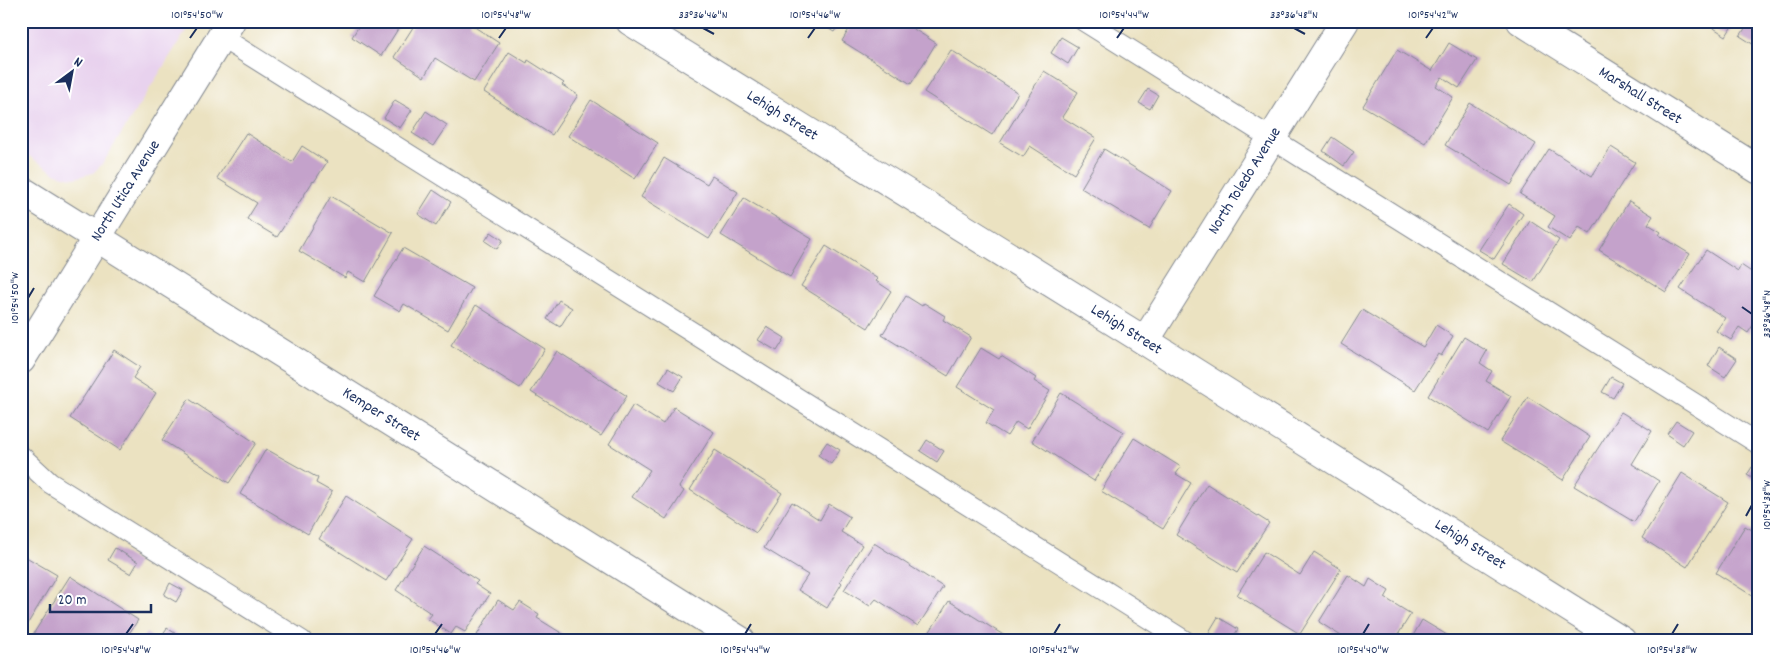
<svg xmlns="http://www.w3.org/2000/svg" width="1780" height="662" font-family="Dekko,sans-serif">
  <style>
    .built { fill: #e8d2ee }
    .building { fill: #c4a2cb }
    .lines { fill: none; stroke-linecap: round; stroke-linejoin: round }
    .service-casing { stroke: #838890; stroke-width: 22 }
    .minor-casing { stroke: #838890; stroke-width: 30 }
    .tertiary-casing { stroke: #838890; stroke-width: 30 }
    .service { stroke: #fff; stroke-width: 20 }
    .minor { stroke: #fff; stroke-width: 28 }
    .tertiary { stroke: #fff; stroke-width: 28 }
    .ticks { fill: none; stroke: #1b2f5e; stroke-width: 2 }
    .labels { text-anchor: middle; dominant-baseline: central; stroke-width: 5; stroke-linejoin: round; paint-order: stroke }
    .street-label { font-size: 16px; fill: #1b2f5e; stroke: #fff }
    .neatline { fill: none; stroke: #1b2f5e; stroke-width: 2 }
    .ticks-label { font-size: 12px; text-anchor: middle; fill: #1b2f5e }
  </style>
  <rect width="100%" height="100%" fill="#fff"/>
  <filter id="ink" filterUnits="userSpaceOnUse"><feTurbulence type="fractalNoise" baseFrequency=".02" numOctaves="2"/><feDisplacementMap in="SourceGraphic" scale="10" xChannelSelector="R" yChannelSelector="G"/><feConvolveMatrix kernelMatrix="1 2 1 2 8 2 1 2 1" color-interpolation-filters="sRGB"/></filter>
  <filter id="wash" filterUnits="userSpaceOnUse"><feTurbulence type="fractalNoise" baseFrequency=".0096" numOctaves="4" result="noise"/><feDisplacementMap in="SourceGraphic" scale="20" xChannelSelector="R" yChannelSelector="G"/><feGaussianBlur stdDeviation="1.12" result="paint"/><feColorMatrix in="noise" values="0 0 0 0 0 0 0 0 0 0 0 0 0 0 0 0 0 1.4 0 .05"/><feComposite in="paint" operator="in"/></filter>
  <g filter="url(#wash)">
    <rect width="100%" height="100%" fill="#ebe2c1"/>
    <path class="built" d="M21 21H192L103 163 93 173 75 178 67 177 57 174 21 151Z"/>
    <g id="blocks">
      <g class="building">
        <path d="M362 21H403L381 56 352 37Z"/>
        <path d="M417 21H472L470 24 499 43 474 82 435 58 424 77 394 57Z"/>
        <path d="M816 21H841L834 32Z"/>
        <path d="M854 21H901L936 43 911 84 842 41Z"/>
        <path d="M1703 21H1735L1726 36Z"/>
        <path d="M1750 21H1759V48L1740 36Z"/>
        <path d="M1061 37 1078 47 1068 64 1051 53Z"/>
        <path d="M1449 43 1477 60 1459 88 1442 77 1436 86 1453 97 1425 143 1363 106 1397 50 1432 71Z"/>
        <path d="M951 50 1018 93 992 135 924 92Z"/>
        <path d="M509 52 527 63 528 60 564 83 562 85 578 95 552 135 484 92Z"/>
        <path d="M1044 71 1078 92 1062 117 1096 138 1074 174 1030 146 1023 157 1000 143Z"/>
        <path d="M1148 89 1158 95 1150 109 1139 103Z"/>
        <path d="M395 100 412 110 400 128 384 118Z"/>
        <path d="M591 100 658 143 635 179 568 136Z"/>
        <path d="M1470 103 1536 144 1511 185 1445 145Z"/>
        <path d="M426 111 447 125 433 146 412 133Z"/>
        <path d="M246 133 292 162 302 146 327 162 314 182 313 181 277 237 247 219 257 203 217 178Z"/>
        <path d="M1332 137 1354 152 1344 166 1323 151Z"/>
        <path d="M1611 147 1635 162 1590 234 1579 227 1570 241 1548 227 1555 216 1520 194 1549 149 1592 176Z"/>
        <path d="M1104 149 1172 191 1149 229 1081 188Z"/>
        <path d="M664 158 707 184 712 176 738 192 709 239 641 197Z"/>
        <path d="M433 190 451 202 436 226 418 214Z"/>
        <path d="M331 196 393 233 365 282 348 272 345 278 299 251Z"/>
        <path d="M744 198 812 239 790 277 721 235Z"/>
        <path d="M1629 201 1653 216 1648 224 1661 232 1659 235 1690 254 1666 292 1599 250Z"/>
        <path d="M1509 204 1523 214 1494 259 1479 250Z"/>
        <path d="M1530 221 1559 240 1533 282 1503 264Z"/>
        <path d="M491 232 503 240 497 249 485 241Z"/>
        <path d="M826 246 878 279 876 281 891 291 868 328 801 286Z"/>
        <path d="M403 248 472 288 448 330 404 304 400 311 374 296Z"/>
        <path d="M1706 250 1738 271 1741 265 1759 277 1755 285 1759 288V316L1748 333 1739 327 1731 340 1716 331 1725 318 1680 289Z"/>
        <path d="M906 296 922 306 924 303 945 316 943 320 971 337 948 376 882 335Z"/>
        <path d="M559 300 572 308 560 327 547 319Z"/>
        <path d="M476 305 545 349 520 388 451 345Z"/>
        <path d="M1362 310 1423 347 1436 325 1453 336 1441 356 1438 354 1415 390 1341 344Z"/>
        <path d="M767 327 785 338 777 351 758 340Z"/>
        <path d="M1464 337 1487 351 1480 363 1492 371 1486 381 1511 396 1488 433 1428 396Z"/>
        <path d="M1719 347 1737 359 1725 377 1708 366Z"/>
        <path d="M981 348 999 359 1001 356 1036 378 1034 381 1050 391 1027 429 1016 422 1007 436 986 423 994 410 957 387Z"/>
        <path d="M114 350 140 367 133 378 156 393 120 450 70 418Z"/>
        <path d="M557 351 627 396 601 436 531 392Z"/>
        <path d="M668 368 683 377 674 391 659 382Z"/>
        <path d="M1611 377 1622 383 1613 398 1602 392Z"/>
        <path d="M1061 393 1124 432 1094 481 1032 441Z"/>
        <path d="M1528 397 1590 437 1563 480 1500 441Z"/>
        <path d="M189 399 256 443 229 483 162 440Z"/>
        <path d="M633 405 663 424 674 407 714 432 679 487 684 491 666 519 632 497 650 470 609 444Z"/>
        <path d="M1621 412 1652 431 1632 464 1659 481 1634 522 1574 486Z"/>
        <path d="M1676 421 1692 431 1683 445 1667 434Z"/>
        <path d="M1134 438 1181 467 1176 474 1191 483 1163 529 1101 491Z"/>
        <path d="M927 440 944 451 937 462 920 451Z"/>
        <path d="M827 442 840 450 831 464 818 455Z"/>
        <path d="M266 449 318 478 316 483 332 492 308 534 240 494Z"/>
        <path d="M715 450 782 493 756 533 690 490Z"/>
        <path d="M1752 467 1759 471V482L1747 475Z"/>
        <path d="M1682 473 1728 502 1687 567 1642 538Z"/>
        <path d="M1207 484 1269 523 1237 573 1176 535Z"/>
        <path d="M346 496 413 539 386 581 319 539Z"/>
        <path d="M792 502 820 520 829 504 850 517 841 532 862 545 840 581 842 583 827 608 798 590 808 575 764 548Z"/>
        <path d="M1745 526 1759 534V600L1716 573Z"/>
        <path d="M874 543 943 587 918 626 876 599 870 606 844 590Z"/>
        <path d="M424 546 478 581 475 584 490 594 465 632 456 627 451 634 428 619 432 614 396 590Z"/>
        <path d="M115 548 138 562 131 574 108 560Z"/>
        <path d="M1264 552 1300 575 1314 552 1341 569 1300 634 1237 595Z"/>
        <path d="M21 554 57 575 25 628 21 626Z"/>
        <path d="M1348 575 1366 587 1370 579 1389 591 1385 598 1411 614 1394 641H1361L1354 636 1352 641H1349L1319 622Z"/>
        <path d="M70 576 138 620 124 641H39L32 636Z"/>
        <path d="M170 583 183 590 176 602 164 595Z"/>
        <path d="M498 600 514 610 520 602 539 614 537 618 571 639 569 641H486L477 635Z"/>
        <path d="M949 601 1013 641H924Z"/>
        <path d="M1218 617 1238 629 1231 641H1224L1209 632Z"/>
        <path d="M1422 620 1457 641H1410Z"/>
        <path d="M167 628 187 641H158Z"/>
        <path d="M146 633 158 641H141Z"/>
      </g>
    </g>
  </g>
  <g filter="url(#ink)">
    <use href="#blocks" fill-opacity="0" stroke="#838890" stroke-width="1"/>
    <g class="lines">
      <defs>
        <g id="service">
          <path d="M1084 21 1759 444"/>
          <path d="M221 37 1185 641"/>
          <path d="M21 456 50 483 302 641"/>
        </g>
        <g id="minor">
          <path d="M630 21 1145 341 1622 641"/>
          <path d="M1521 21 1759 170"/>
          <path d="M21 190 741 641"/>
          <path d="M1145 341 1345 21"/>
        </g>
        <path id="tertiary" d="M21 360 231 21"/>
      </defs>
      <use href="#service" class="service-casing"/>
      <use href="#minor" class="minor-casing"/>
      <use href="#tertiary" class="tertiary-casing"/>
      <use href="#service" class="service"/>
      <use href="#minor" class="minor"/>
      <use href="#tertiary" class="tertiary"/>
    </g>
  </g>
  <path class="ticks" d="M703 28 714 34M1294 28 1305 34M190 38 197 28M499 38 506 28M808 38 815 28M1117 38 1124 28M1426 38 1433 28M28 298 34 288M1742 307 1752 314M1746 516 1752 505M126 634 133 624M435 634 442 624M745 634 751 624M1054 634 1060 624M1363 634 1369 624M1672 634 1678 624"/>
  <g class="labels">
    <g class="street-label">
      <text transform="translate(1640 96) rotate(32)">Marshall Street</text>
      <text transform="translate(782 116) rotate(32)">Lehigh Street</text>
      <text transform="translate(1245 181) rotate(-58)">North Toledo Avenue</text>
      <text transform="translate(126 191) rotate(-58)">North Utica Avenue</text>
      <text transform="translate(1126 330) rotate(32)">Lehigh Street</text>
      <text transform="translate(381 415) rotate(32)">Kemper Street</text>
      <text transform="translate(1470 545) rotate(32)">Lehigh Street</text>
    </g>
  </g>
  <rect width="1780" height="662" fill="none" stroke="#fff" stroke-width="55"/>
  <g transform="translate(72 72) rotate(32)" stroke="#ffffff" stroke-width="4" paint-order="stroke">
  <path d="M0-4L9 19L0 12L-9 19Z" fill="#1b2f5e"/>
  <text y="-8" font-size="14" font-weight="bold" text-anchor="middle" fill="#1b2f5e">N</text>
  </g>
  <path d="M50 604v8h101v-8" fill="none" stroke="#1b2f5e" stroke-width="2.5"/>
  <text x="58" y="604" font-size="15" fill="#1b2f5e" stroke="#ffffff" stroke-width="4" paint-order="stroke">20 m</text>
  <rect x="28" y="28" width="1724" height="606" class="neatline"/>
  <g class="ticks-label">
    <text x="197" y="18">101°54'50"W</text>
    <text x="506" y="18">101°54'48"W</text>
    <text x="703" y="18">33°36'46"N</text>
    <text x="815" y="18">101°54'46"W</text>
    <text x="1124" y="18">101°54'44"W</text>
    <text x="1294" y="18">33°36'48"N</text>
    <text x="1433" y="18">101°54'42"W</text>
    <text transform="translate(14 298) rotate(-90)" y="4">101°54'50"W</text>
    <text transform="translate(1766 314) rotate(-90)" y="4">33°36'48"N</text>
    <text transform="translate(1766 505) rotate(-90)" y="4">101°54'38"W</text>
    <text x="126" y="653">101°54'48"W</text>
    <text x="435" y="653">101°54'46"W</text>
    <text x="745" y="653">101°54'44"W</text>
    <text x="1054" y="653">101°54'42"W</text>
    <text x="1363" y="653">101°54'40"W</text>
    <text x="1672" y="653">101°54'38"W</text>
  </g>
</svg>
